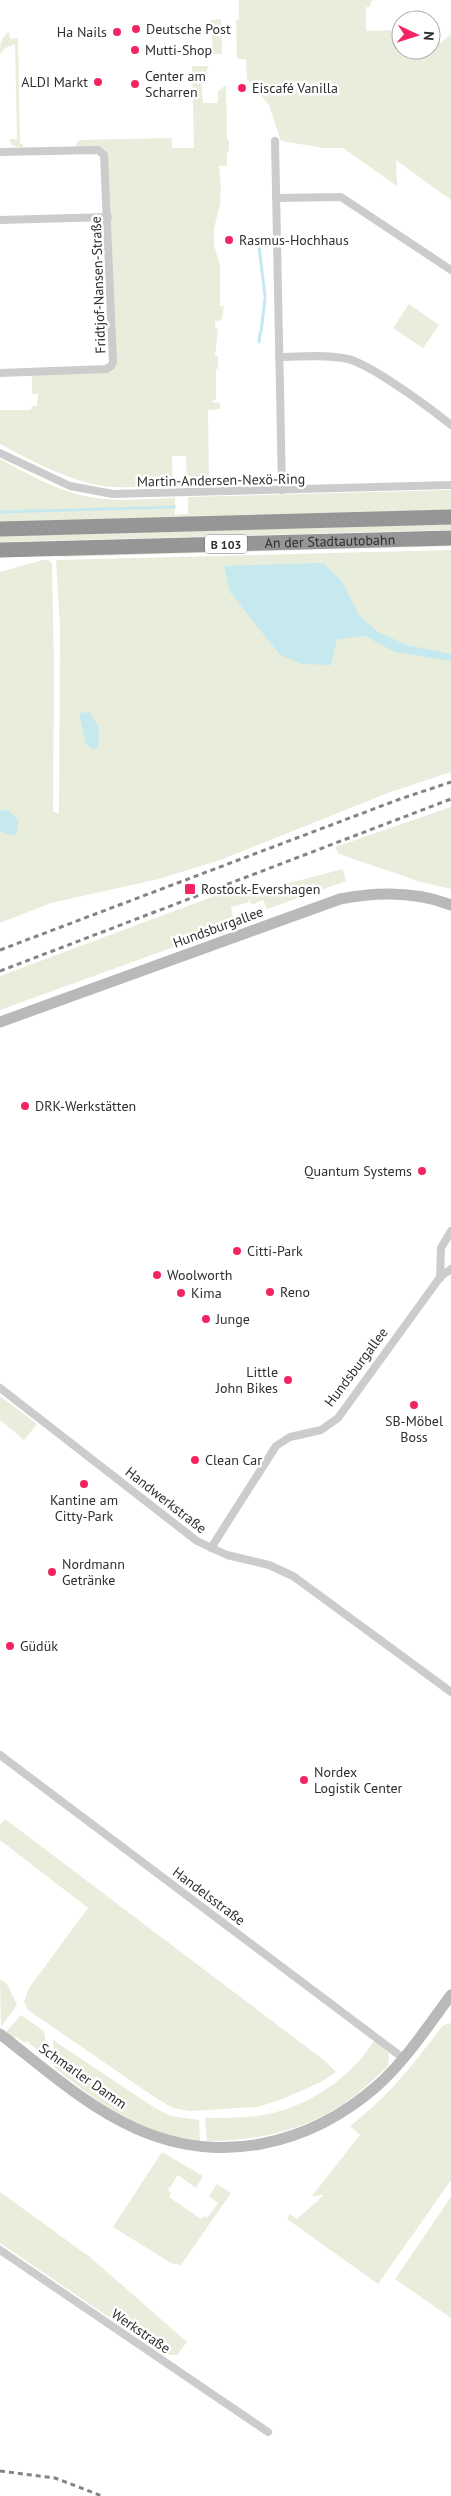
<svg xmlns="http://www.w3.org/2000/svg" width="451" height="2496" font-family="'PT Sans',sans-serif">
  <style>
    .green { fill: #e9eddc }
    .water { fill: #c6e8ef }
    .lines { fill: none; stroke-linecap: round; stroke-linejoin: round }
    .stream { stroke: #c6e8ef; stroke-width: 3 }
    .street { stroke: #ccc; stroke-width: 8 }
    .secondary { stroke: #b9b9b9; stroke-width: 11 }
    .highway { stroke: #969696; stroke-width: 15 }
    .rail { stroke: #848484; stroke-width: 3; stroke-dasharray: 5 4; stroke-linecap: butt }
    .poi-dot { fill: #f32461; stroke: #fff; stroke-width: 2 }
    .labels { text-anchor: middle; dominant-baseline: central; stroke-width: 5; stroke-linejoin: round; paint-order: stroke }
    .shield { fill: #fff; stroke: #6d6d6d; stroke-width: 1 }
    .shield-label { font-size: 12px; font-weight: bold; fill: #2f2f2f }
    .poi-label { font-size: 14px; fill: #2f2f2f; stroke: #fff; text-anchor: start }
    .street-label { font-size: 14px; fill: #2f2f2f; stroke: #fff }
  </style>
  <rect width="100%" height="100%" fill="#fff"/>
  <g class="green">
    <path d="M239 0H372L370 7H366V31L397 30V43H401V50H431V43H440L451 34V200L396 160 397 186 343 148H324L281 141 269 105 247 79 246 59H237L236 20H239Z"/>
    <path d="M221 19 222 54H213L211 20Z"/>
    <path d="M9 32 10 39 18 38 20 144H23V147L13 146 9 139H17L15 44 5 48 0 54C0 44 1 37 9 32Z"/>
    <path d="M192 66H209L201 81 203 103H218V91L226 85 227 140H229V151L227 152V166H219L221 187 220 205 214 228V245L220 266V306H224L222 320 215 321V328L218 329 215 356H218V369H216V400L211 402 220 403V409L208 410 209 479H222V485L187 486 186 456H172L173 486C150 486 125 489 103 486 66 480 33 461 0 444V410H31L32 406H37L38 394H32V372L111 366 104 155 76 150V144L79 140 172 138V148H194Z"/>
    <path d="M409 304 439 325 423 348 393 328Z"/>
    <path d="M0 459C28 474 57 491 89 497 117 502 146 499 175 498V515L188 514V497L451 490V510L0 523Z"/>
    <path d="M451 524V530L0 542V536Z"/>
    <path d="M451 543V546L58 557 62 554Z"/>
    <path d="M451 550V772L388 793 223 859 159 879 51 903 0 923V572L43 560H48L52 563 54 670 53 812 59 813 60 628 56 560Z"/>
    <path d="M451 807V889L421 882 339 854 335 847Z"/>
    <path d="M343 869 346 881 267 909 263 900 252 905 248 898 249 902 231 907 233 919 229 927 0 1010V976L244 885 247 894Z"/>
    <path d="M0 1396 37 1424 24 1440 0 1420Z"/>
    <path d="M5 1819 325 2061 336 2072 321 2082 285 2098 258 2107 189 2111 173 2108 153 2096 28 2010 24 2002 29 1988 88 1908 0 1840V1825Z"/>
    <path d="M0 1979 7 1984 17 2005 1 2027Z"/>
    <path d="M21 2015 44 2031 48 2060 27 2041 25 2043 16 2037 14 2039 6 2032Z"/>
    <path d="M451 2023V2180L378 2284 287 2219 290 2214 297 2219 324 2195 312 2196 360 2135 350 2126C389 2096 413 2065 443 2025Z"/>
    <path d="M53 2040 155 2108 171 2116 199 2120 200 2141C188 2138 175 2137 163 2133 122 2121 88 2094 55 2068Z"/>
    <path d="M376 2041 389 2054 388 2066C333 2121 283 2140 207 2141L205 2118C224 2118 244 2118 263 2115 306 2108 351 2078 373 2042Z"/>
    <path d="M162 2152 203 2176 196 2188 178 2175 168 2190 171 2193 169 2197 201 2219 204 2216 207 2218 218 2203 209 2196 217 2184 231 2193 181 2265 171 2263 113 2227Z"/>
    <path d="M0 2192 91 2258 187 2342 177 2355 162 2354 121 2326 124 2325 116 2322 0 2243Z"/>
    <path d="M451 2197V2318L395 2279Z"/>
  </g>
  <g class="water">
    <path d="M323 563 341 580 359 615 378 632 407 645 451 654V661L395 652 365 636 337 639 331 665 303 664 280 655 230 592 224 566Z"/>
    <path d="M89 712 99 727 98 748 92 749 86 744 79 713Z"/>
    <path d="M0 810 9 811 18 820 17 834 10 835 0 831Z"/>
  </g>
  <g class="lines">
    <g class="stream">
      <path d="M258 238 265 296"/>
      <path d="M261 332 265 299"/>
      <path d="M259 342 260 334"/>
      <path d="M0 512 175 507"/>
    </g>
    <g class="street">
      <path d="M275 141 282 490"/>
      <path d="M0 152 98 150 104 155 113 362 111 366 106 369 0 373"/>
      <path d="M276 198 341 197 451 270"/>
      <path d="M0 220 108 217"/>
      <path d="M279 357C301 357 327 354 348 359 372 365 430 408 451 425"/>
      <path d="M0 453 70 486 113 494 451 485"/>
      <path d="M440 1278 441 1248 451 1231"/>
      <path d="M0 1388 197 1541 227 1555 269 1565 293 1576 451 1692"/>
      <path d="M211 1548 276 1446 290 1437 321 1430 338 1418 441 1276 451 1269"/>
      <path d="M0 1755 403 2058"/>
      <path d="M0 2250 268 2432"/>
    </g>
    <g class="secondary">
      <path d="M0 1022 340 899C377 892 415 891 451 905"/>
      <path d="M0 2034C44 2068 87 2107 137 2129 221 2166 309 2145 377 2086 406 2060 428 2026 451 1995"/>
    </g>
    <g class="highway">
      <path d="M0 529 451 517"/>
      <path id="s1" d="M0 550 451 538"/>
    </g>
    <g class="rail">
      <path d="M0 950 400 799 451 782"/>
      <path d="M0 971 451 799"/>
      <path d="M0 2471 55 2478 102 2496"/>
    </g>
  </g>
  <g class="poi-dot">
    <circle cx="136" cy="29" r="5"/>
    <circle cx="117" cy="32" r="5"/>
    <circle cx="135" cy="50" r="5"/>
    <circle cx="98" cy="82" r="5"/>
    <circle cx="135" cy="84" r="5"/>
    <circle cx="242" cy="88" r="5"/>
    <circle cx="229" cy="240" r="5"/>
    <rect x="184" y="883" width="12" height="12" rx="2.5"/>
    <circle cx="25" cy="1106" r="5"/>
    <circle cx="422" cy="1171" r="5"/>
    <circle cx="237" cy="1251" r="5"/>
    <circle cx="157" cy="1275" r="5"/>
    <circle cx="270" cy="1292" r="5"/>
    <circle cx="181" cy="1293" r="5"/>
    <circle cx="206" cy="1319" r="5"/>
    <circle cx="288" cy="1380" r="5"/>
    <circle cx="414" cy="1405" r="5"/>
    <circle cx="195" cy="1460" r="5"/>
    <circle cx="84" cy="1484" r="5"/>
    <circle cx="52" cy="1572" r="5"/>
    <circle cx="10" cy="1646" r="5"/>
    <circle cx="304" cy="1780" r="5"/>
  </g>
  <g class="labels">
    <rect class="shield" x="205" y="534.5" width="42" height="19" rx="4"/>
    <g class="shield-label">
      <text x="226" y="544">B 103</text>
    </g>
    <g class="poi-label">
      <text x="146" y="29">Deutsche Post</text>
      <text x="107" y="32" text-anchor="end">Ha Nails</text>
      <text x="145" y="50">Mutti-Shop</text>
      <text x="145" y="76">Center am<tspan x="145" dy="16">Scharren</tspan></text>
      <text x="88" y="82" text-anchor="end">ALDI Markt</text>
      <text x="252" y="88">Eiscafé Vanilla</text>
      <text x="239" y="240">Rasmus-Hochhaus</text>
      <text x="201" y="889">Rostock-Evershagen</text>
      <text x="35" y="1106">DRK-Werkstätten</text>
      <text x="412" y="1171" text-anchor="end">Quantum Systems</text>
      <text x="247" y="1251">Citti-Park</text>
      <text x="167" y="1275">Woolworth</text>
      <text x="280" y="1292">Reno</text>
      <text x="191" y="1293">Kima</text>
      <text x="216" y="1319">Junge</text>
      <text x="278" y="1372" text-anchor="end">Little<tspan x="278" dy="16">John Bikes</tspan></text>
      <text x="414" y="1421" text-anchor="middle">SB-Möbel<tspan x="414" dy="16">Boss</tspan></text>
      <text x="205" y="1460">Clean Car</text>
      <text x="84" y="1500" text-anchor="middle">Kantine am<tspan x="84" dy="16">Citty-Park</tspan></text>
      <text x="62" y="1564">Nordmann<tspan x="62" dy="16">Getränke</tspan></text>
      <text x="20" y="1646">Güdük</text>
      <text x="314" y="1772">Nordex<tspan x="314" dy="16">Logistik Center</tspan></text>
    </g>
    <g class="street-label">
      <text transform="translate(98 285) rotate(-92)">Fridtjof-Nansen-Straße</text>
      <text transform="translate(221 480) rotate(-1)">Martin-Andersen-Nexö-Ring</text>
      <text stroke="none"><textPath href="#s1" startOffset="330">An der Stadtautobahn</textPath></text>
      <text transform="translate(218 927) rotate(-20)">Hundsburgallee</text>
      <text transform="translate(356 1367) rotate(-53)">Hundsburgallee</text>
      <text transform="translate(166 1500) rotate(38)">Handwerkstraße</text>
      <text transform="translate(209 1896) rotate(37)">Handelsstraße</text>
      <text transform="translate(83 2076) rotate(35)">Schmarler Damm</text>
      <text transform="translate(141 2331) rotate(34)">Werkstraße</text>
    </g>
  </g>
  <g transform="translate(416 35) rotate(94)"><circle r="24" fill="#ffffff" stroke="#acacac"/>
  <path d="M0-4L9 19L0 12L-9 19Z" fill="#f32461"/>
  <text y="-8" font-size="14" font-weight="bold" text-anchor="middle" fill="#2f2f2f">N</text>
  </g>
</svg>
